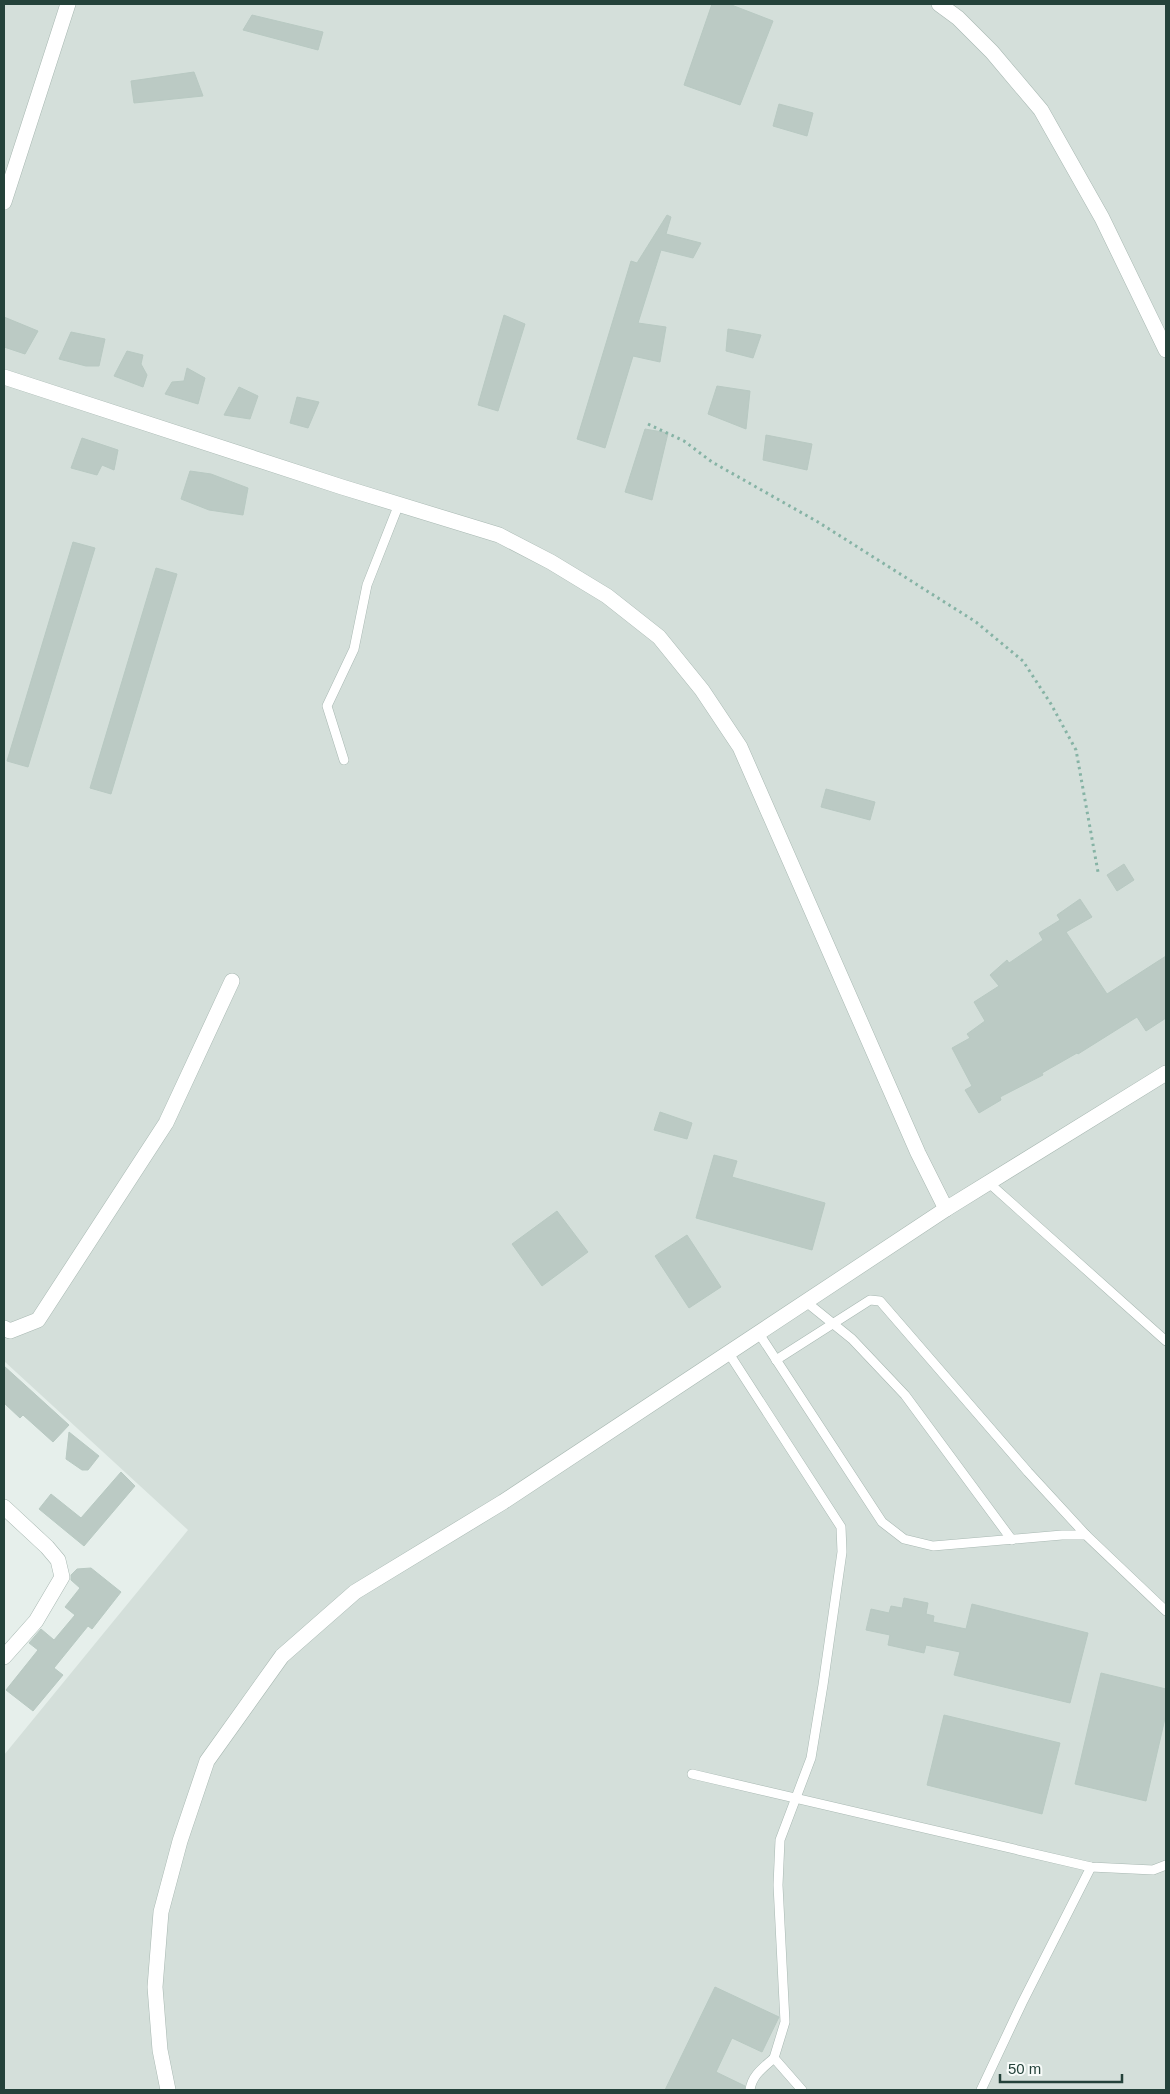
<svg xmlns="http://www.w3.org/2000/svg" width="1170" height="2094" font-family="Arial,sans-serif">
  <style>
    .built { fill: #d4dfda }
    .building { fill: #bbcac4; stroke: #b8c9c2 }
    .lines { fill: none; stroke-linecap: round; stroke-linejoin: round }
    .service-casing { stroke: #a8b8b2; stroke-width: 10 }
    .minor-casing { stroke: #a8b8b2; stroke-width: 16 }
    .path { stroke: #86b3a5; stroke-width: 3; stroke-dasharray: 2.5 4; stroke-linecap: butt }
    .service { stroke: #fff; stroke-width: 9 }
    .minor { stroke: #fff; stroke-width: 15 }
  </style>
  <rect width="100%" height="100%" fill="#e6efeb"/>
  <path class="built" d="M4 4H1166V2090H4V1755L188 1530 4 1361Z"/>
  <g class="building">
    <path d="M712 4H729L773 21 740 105 684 85Z"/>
    <path d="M252 15 323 32 318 50 243 30Z"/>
    <path d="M194 72 203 96 134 103 131 81Z"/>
    <path d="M779 104 813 113 807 136 773 126Z"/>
    <path d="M667 215 671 217 666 234 701 243 693 258 661 250 638 323 666 327 660 362 633 356 605 448 577 439 631 261 637 263Z"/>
    <path d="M504 315 525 324 498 411 478 405Z"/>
    <path d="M4 317 38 331 25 354 4 347Z"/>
    <path d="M728 329 761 335 753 358 726 351Z"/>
    <path d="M71 332 105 339 99 366H86L59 359Z"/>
    <path d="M127 351 143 355 141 364 147 375 143 387 114 376Z"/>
    <path d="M187 368 205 378 198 404 165 394 172 382 184 381Z"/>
    <path d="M717 386 750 391 746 429 708 414Z"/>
    <path d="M239 387 258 396 250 419 224 415Z"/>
    <path d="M297 397 319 402 308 428 290 423Z"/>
    <path d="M645 429 668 433 652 500 625 492Z"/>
    <path d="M766 435 812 444 807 470 763 460Z"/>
    <path d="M82 438 118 450 114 470 102 465 97 475 71 468Z"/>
    <path d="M190 471 211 474 248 488 243 515 209 510 181 499Z"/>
    <path d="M73 542 95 548 28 767 7 761Z"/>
    <path d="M156 568 177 574 111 794 90 788Z"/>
    <path d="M826 789 875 802 870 820 821 807Z"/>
    <path d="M1124 864 1134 880 1117 891 1107 875Z"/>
    <path d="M1080 899 1092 917 1066 932 1107 994 1166 956V1018L1146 1031 1137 1017 1078 1054 1077 1053 1042 1073 1043 1075 1000 1097 1001 1100 979 1113 965 1090 972 1086 952 1048 970 1038 967 1034 985 1021 974 1002 999 986 990 975 1007 960 1009 963 1043 940 1039 933 1060 920 1057 915Z"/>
    <path d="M660 1112 692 1123 687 1139 654 1130Z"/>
    <path d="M714 1155 737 1161 732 1177 825 1203 812 1250 696 1218Z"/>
    <path d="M557 1211 588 1252 542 1286 512 1244Z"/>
    <path d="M687 1235 721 1287 689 1308 655 1256Z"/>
    <path d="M4 1366 69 1425 53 1442 23 1415 20 1418 4 1403Z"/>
    <path d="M69 1432 99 1456 88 1470H82L66 1459Z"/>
    <path d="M121 1472 135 1486 84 1546 39 1509 51 1494 81 1518Z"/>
    <path d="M91 1568 121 1592 92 1629 88 1626 54 1668 63 1675 33 1711 6 1690 38 1650 29 1643 41 1629 54 1640 75 1615 65 1607 80 1588 71 1580V1575L77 1569Z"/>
    <path d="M904 1598 928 1603 926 1614 934 1616 933 1622 966 1629 972 1604 1088 1633 1070 1703 954 1675 960 1652 926 1645 924 1653 888 1645 890 1635 866 1630 871 1609 889 1613 891 1606 902 1608Z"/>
    <path d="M1101 1673 1166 1689V1714L1146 1801 1075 1784Z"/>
    <path d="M944 1715 1060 1743 1042 1814 927 1785Z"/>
    <path d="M715 1987 779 2017 762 2052 732 2038 716 2072 745 2086 744 2090H665Z"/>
  </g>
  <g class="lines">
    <defs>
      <g id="service">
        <path d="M344 760 327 706 354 649 367 585 399 504"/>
        <path d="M989 1183 1166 1341"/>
        <path d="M805 1301 852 1339 905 1395 1012 1540"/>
        <path d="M758 1332 882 1522 904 1539 933 1546 1062 1535H1086L1166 1611"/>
        <path d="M728 1352 841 1527 842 1552 823 1685 811 1758 780 1840 778 1885 785 2022 774 2058 802 2090"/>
        <path d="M776 1360 870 1300 880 1301 1028 1472 1086 1535"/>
        <path d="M692 1774 1091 1867 1153 1870 1166 1865"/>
        <path d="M750 2090C752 2075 763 2068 774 2058"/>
        <path d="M981 2090 1022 2003 1091 1867"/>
      </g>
      <g id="minor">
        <path d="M939 4 958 18 992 52 1041 110 1102 218 1166 350"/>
        <path d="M4 202 68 4"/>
        <path d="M4 377 342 487 499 535 551 562 607 596 659 637 702 690 740 747 918 1153 946 1209"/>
        <path d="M4 1328 10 1331 38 1320 166 1123 232 981"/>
        <path d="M4 1507 47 1547 58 1560 62 1577 36 1621 4 1657"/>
        <path d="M168 2090 160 2050 155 1987 161 1912 180 1841 207 1761 282 1656 355 1592 503 1502 946 1209 1166 1073"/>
      </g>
    </defs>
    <use href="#service" class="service-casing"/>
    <use href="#minor" class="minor-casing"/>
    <path class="path" d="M648 424 684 441 712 462 818 522 976 622 1023 661 1051 704 1076 750 1098 872"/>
    <use href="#service" class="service"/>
    <use href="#minor" class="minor"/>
  </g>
  <rect width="1170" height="2094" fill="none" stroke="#24423a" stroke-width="10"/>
  <path d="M1000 2074v8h122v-8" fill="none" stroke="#24423a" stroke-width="2.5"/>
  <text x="1008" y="2074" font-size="15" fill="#24423a" stroke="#f7fbf9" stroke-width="4" paint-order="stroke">50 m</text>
</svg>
